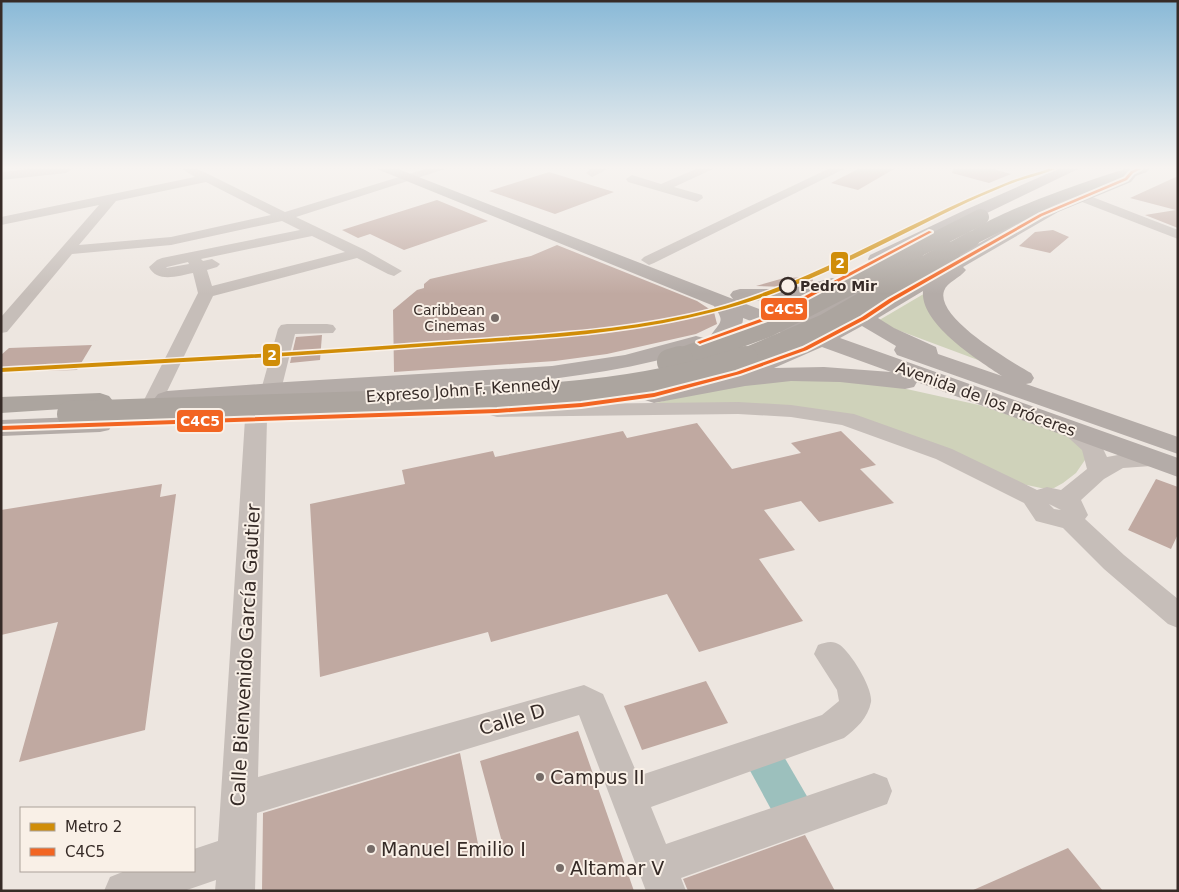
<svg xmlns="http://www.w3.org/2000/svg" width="1179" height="892" font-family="'DejaVu Sans',sans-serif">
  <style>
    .green { fill: #cfd2ba }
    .water { fill: #9cc0bd }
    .building { fill: #c0a9a1 }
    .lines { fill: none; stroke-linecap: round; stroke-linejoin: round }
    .minor { fill: #c6beb9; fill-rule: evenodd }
    .major { fill: #b4aca8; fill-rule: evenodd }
    .highway { fill: #aca59f; fill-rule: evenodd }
    .highway-bridge-far2 { stroke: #aca59f; stroke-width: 16 }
    .highway-bridge-far1 { stroke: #aca59f; stroke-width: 21 }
    .highway-bridge { stroke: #aca59f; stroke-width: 26 }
    .bus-1-casing { stroke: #f9f0e7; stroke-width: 4 }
    .bus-1 { fill: #f26522; fill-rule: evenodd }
    .metro-1-casing { stroke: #f9f0e7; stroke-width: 3 }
    .metro-1 { fill: #d08d08; fill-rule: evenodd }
    .stop-dot { fill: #f9f0e7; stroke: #362b27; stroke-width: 2.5 }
    .poi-dot { fill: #766c68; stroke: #f9f0e7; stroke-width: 2 }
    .labels { text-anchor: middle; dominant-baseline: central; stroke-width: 4; stroke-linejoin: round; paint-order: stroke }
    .far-stop-label { font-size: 14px; font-weight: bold; fill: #362b27; stroke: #f9f0e7; text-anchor: start }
    .far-poi-label { font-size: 14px; fill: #362b27; stroke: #f9f0e7; text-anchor: end }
    .street-label { font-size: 16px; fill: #362b27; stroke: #f9f0e7 }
    .near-street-label { font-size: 19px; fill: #362b27; stroke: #f9f0e7 }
    .near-poi-label { font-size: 19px; fill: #362b27; stroke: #f9f0e7; text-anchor: start }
    .line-badge { stroke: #f9f0e7; stroke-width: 2 }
    .badge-label { font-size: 14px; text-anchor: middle; font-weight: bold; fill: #fff }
  </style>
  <rect width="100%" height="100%" fill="#ede6e0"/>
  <g class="green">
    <path d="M927 292 986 363 876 322Z"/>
    <path d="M820 379 893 386 979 405 1064 434 1083 447 1087 457 1076 473 1063 483 1054 488H1041L1007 481 864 422 652 404 695 393 770 380Z"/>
  </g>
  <path class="water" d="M783 755 808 798 772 811 748 767Z"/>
  <g class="building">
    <path d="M858 169H894L858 190 831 183Z"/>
    <path d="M953 169H993L1011 174 989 183 952 173Z"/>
    <path d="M549 172 614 192 555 214 489 191Z"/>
    <path d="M1178 176V228L1145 215 1176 210 1130 198Z"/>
    <path d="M437 200 488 221 404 250 370 234 358 238 342 230Z"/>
    <path d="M1053 230 1069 237 1050 253 1019 246 1035 232Z"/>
    <path d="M557 245 697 301 714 312 717 324 696 334 607 354 555 361 394 372 393 310 417 290 424 288V284L430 279 531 256Z"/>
    <path d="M812 277 813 281 790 287 756 286 784 278Z"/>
    <path d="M322 335 320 360 290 363 296 337Z"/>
    <path d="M92 345 77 370 1 372V355L9 348Z"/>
    <path d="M697 423 732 469 801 453 791 443 841 431 876 465 860 469 894 503 819 522 801 501 764 510 795 550 759 559 803 621 699 652 667 594 491 642 488 632 320 677 310 504 405 484 402 470 493 451 495 457 623 431 627 438Z"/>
    <path d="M1156 479 1178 487V534L1171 549 1128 530Z"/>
    <path d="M162 484 160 497 176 494 145 730 19 762 58 622 1 635V510Z"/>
    <path d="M706 681 728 723 642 750 624 706Z"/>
    <path d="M578 731 634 891H262L263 813 460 753 479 849 502 842 480 761Z"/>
    <path d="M805 835 835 891H688L683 879Z"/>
    <path d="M1068 848 1103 891H971Z"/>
  </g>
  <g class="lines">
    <g class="minor">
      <path d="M29 169H72L66 173 1 180V172Z"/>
      <path d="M182 169H198L285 212 425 169H445L296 217 365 250 402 271 394 276 388 274 357 258 213 296 161 404 154 406 147 404 144 400 198 293 193 273C178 276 157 283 149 267L157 260 162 258 300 230 282 221 171 245 72 254 7 332 1 333V317L99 205 1 225V217L195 177ZM206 182 271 215 171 237 79 245 116 201ZM312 236 345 252 212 286 207 270 217 267 220 264 212 259 203 261 201 259ZM188 262 189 264 166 268 167 267Z"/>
      <path d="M590 169H608L592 177 586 173Z"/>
      <path d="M696 169H713L674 187 702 195 703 198 697 202 628 182 626 179 632 175 661 184Z"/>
      <path d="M828 169H844L654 263 649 265 641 260 644 257Z"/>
      <path d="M1082 193 1178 230V239L1077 200 1076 197 1077 194Z"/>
      <path d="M287 324H327L333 325 336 329 333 333 295 334 281 390 278 394 271 396 264 394 261 390 278 329 281 325Z"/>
      <path d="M738 402 791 405 854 414 952 449 1037 490 1047 487 1061 490 1087 469 1082 450 1061 431 1064 426C1084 421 1100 440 1107 457L1140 451 1165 455 1169 460 1165 465 1123 468 1104 479 1081 500 1088 515 1085 519 1124 555 1178 599V628L1168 624 1104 569 1063 528 1036 521 1024 503 936 459 842 425 791 417 738 414 497 417 490 415 486 411 490 407 497 405ZM1049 504 1061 510 1054 509Z"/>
      <path d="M256 413 264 414 267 419 258 777 584 685 603 694 638 776 822 715 839 701 837 690 814 654 818 645C826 642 833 640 840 645 851 653 873 688 871 702 868 718 856 729 844 738L651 807 666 844 874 773 887 778 892 791 887 804 681 878 686 891H646L579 715 257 813 255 891H215L216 880 184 891H104L110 877 125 871H194V849L218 841 245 419 248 414Z"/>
    </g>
    <g class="major">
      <path d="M377 169H398L733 299 730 295 733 291 740 289H790L832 278 839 280 842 284 839 288 790 301 735 300 792 321 904 259H918L920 263 918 267 864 298 869 306 1036 211 1121 176 1126 169H1137L1139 172 1131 182 1058 212 963 267 966 270C960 278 947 282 944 291 935 318 1012 362 1031 373L1034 378 1031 383 1026 384 1178 437V454L897 355 894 350 896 346 862 326 840 338 1178 458V477L917 382 914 387 905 389 840 382 791 381 745 386 654 403 645 400 641 395 645 390 707 378 710 373 754 359 801 340 743 318C743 333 727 343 714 340L711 335C721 321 725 322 714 306ZM923 291C920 324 978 360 1002 376L938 354 936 347 894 328 878 318ZM849 307 852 315 820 331 811 328ZM822 347 891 372 824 367 774 368Z"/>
      <path d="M1058 169H1078L884 263H870L868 259 870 255 965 210Z"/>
      <path d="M696 336 704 338 707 343 704 348C592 382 483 386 367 392 300 395 234 400 167 407L158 404 154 399 158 394 167 391 286 382 552 366 625 355Z"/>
      <path d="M100 416 109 418 113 424 109 430 100 432 1 436V420Z"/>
    </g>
    <g class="highway">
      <path d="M1125 169H1149L1147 172 1060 202 978 243H966L963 239C978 217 1096 178 1125 169Z"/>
      <path d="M100 393 109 396 113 401 109 406 1 413V397Z"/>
    </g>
    <g class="highway-bridge-far2">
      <path d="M910 253 981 217"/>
      <path d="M947 253 972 239"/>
    </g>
    <g class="highway-bridge-far1">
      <path d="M676 360 767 327 913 252"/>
      <path d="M742 360 824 325 950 252"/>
    </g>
    <g class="highway-bridge">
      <path d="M670 362 680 359"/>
      <path d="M70 414C179 410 289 407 398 403 515 399 634 397 745 359"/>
    </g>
    <defs>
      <g id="bus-1">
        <path d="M1136 169H1141L1133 173 1127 180 1042 216 893 301 866 319 807 350 740 374 654 397 581 407 497 413 1 430V426L497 409 581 403 654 393 736 372 803 348 862 317 889 299 1040 214 1125 178 1131 171Z"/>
        <path d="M929 231 932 232 767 320 702 343 700 344 697 342 763 318Z"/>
      </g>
    </defs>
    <use href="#bus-1" class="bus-1-casing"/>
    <use href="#bus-1" class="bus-1"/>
    <defs>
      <path id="metro-1" d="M1048 169H1055C1043 174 1030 177 1018 181 1001 187 984 195 968 202 884 242 804 290 713 312 621 336 526 339 432 346 288 357 145 364 1 372V368C147 360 293 353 439 342 530 335 624 332 713 309 817 281 907 222 1006 183 1020 177 1034 174 1048 169Z"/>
    </defs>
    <use href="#metro-1" class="metro-1-casing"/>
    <use href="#metro-1" class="metro-1"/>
  </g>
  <linearGradient id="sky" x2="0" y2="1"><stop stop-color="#89b9d7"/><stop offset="0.57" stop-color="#f7f4f1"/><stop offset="1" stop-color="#f7f4f1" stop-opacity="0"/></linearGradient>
  <rect width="1179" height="294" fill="url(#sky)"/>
  <circle class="stop-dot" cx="788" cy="286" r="8"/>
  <g class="poi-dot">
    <circle cx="495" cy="318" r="5"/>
    <circle cx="540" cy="777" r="5"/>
    <circle cx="371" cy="849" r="5"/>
    <circle cx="560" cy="868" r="5"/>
  </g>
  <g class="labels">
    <g class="far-stop-label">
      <text x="800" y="286">Pedro Mir</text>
    </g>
    <g class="far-poi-label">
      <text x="485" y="310">Caribbean<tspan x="485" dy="16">Cinemas</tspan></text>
    </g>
    <g class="street-label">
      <text transform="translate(463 390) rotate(-4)">Expreso John F. Kennedy</text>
      <text transform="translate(986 399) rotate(20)">Avenida de los Próceres</text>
    </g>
    <g class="near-street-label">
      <text transform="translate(245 655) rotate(-87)">Calle Bienvenido García Gautier</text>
      <text transform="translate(512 719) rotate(-17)">Calle D</text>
    </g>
    <g class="near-poi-label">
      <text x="550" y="777">Campus II</text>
      <text x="381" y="849">Manuel Emilio I</text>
      <text x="570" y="868">Altamar V</text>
    </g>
  </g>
  <g class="line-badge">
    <rect x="830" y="251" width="19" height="24" rx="5" fill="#d08d08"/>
    <rect x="760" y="297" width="48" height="24" rx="5" fill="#f26522"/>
    <rect x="262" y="343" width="19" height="24" rx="5" fill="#d08d08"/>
    <rect x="176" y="409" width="48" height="24" rx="5" fill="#f26522"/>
  </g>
  <g class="badge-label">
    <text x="840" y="268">2</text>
    <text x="784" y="314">C4C5</text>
    <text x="272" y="360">2</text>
    <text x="200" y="426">C4C5</text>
  </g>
  <rect width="1179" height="892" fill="none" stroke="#362b27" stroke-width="5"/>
  <rect x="20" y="807" width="175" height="65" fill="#f9f0e7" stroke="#aba19a"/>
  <rect x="30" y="823" width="25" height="8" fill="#d08d08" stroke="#aba19a"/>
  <text x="65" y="832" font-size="15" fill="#362b27">Metro 2</text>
  <rect x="30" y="848" width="25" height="8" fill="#f26522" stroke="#aba19a"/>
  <text x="65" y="857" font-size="15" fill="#362b27">C4C5</text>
</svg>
